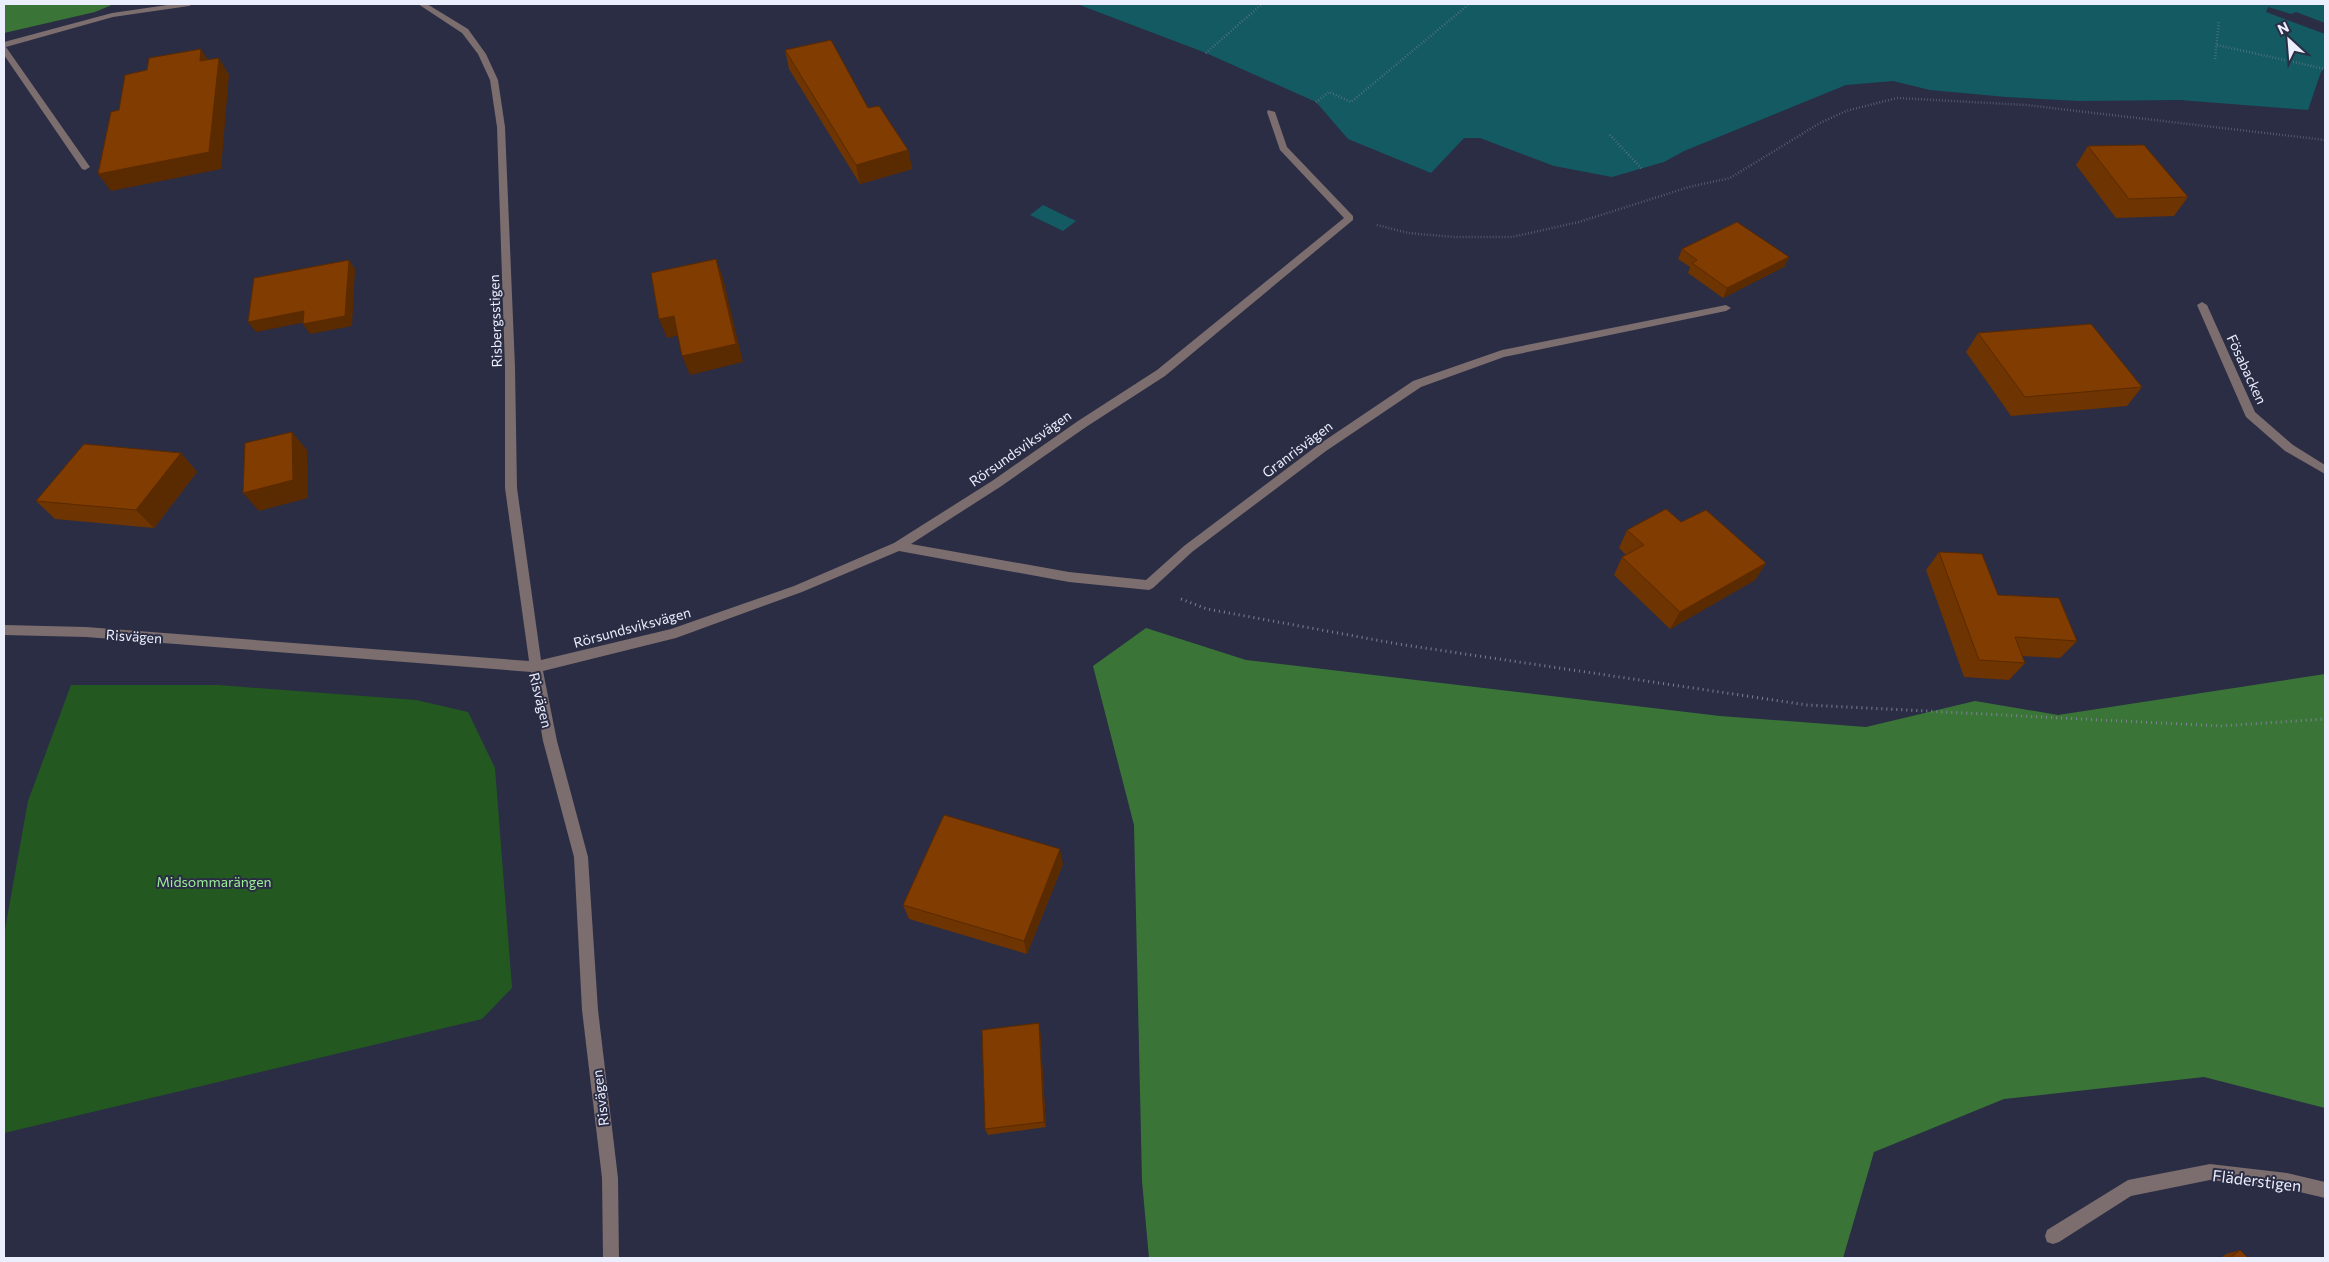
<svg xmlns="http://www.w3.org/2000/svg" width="2329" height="1262" font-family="Commissioner,sans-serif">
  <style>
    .green { fill: #235920 }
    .forest { fill: #3a7537 }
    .water { fill: #135a62 }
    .pier { fill: #2a2d44 }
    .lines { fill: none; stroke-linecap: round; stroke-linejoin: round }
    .path-far1 { stroke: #7d8093; stroke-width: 2.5; stroke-dasharray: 0.5 2.5; stroke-linecap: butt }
    .path { stroke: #7d8093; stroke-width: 3; stroke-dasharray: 1 4; stroke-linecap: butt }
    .minor { fill: #7c6d6e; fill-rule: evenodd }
    .wall { fill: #6e3401 }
    .shaded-wall { fill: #5a2a01 }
    .building { fill: #803c01; stroke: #5a2a01 }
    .labels { text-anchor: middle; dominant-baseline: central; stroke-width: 4; stroke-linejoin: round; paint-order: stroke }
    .street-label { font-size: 14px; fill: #ebeefd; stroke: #2a2d44 }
    .park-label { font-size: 14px; fill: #9def97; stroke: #2a2d44 }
    .near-street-label { font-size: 16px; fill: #ebeefd; stroke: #2a2d44 }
  </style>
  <rect width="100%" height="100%" fill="#2a2d44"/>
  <path class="green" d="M71 685H218L416 700 468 712 495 768 512 988 482 1019 4 1133V935L28 801Z"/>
  <g class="forest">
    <path d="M4 4H114L95 12 4 33Z"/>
    <path d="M1146 628 1246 660 1720 716 1866 727 1975 701 2058 715 2325 674V1108L2204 1077 2004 1099 1874 1152 1843 1258H1149L1142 1181 1134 825 1093 666Z"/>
  </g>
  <g class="water">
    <path d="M1077 4H2325V67L2321 72 2308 110 2180 100 2079 101 2006 97 1930 90 1893 81 1846 85 1684 151 1664 162 1612 177 1554 166 1480 138H1464L1431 173 1348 139 1316 102 1206 53Z"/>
    <path d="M1043 205 1076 221 1063 231 1030 215Z"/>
  </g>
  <path class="pier" d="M2268 7 2291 14 2296 12 2325 23V34L2266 12Z"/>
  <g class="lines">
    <g class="path-far1">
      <path d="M2217 45 2325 69"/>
      <path d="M1206 53 1262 4"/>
      <path d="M2215 59 2219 21"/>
      <path d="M1316 102 1329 92 1351 102 1469 4"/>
      <path d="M1610 135 1642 169"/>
      <path d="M1377 225 1408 233 1454 237H1512L1579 222 1689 187 1730 178 1820 123 1846 111 1897 98 2026 105 2325 140"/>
    </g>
    <path class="path" d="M1181 599 1207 609 1398 644 1807 705 2220 726 2325 719"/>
    <g class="minor">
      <path d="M174 4H193L189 6 113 17 6 47 90 167 85 170 82 169 4 55V42L112 13Z"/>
      <path d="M418 4H427L468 29 486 54 498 80 505 127 515 367 517 488 541 660 671 629 794 586 894 543 992 481 1078 421 1157 370 1344 218 1280 150 1267 112 1268 110 1275 112 1287 147 1353 216V220L1165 376 1086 427 1000 487 911 544 1069 572 1146 580 1184 546 1318 445 1413 381 1502 350 1726 305 1731 308 1726 311 1504 357 1421 387 1326 451 1192 552 1153 588 1149 590 1069 582 899 551 802 592 676 638 543 671 557 741 588 857 598 1010 618 1178 619 1258H603L602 1178 582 1010 574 857 543 741 531 672 86 637 4 635V625L86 627 529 661 505 488V367L497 127 490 80 478 54 462 33Z"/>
      <path d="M2202 302 2207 305 2255 412 2293 445 2325 465V474L2285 451 2246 417 2197 305Z"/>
      <path d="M2210 1164 2287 1173 2325 1182V1198L2287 1189 2210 1180 2131 1196 2059 1242 2053 1244 2047 1242 2045 1236 2047 1230 2128 1180Z"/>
    </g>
  </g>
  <g class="wall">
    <path d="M785 50 868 108 908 150 912 169 860 184 789 69Z"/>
    <path d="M2088 146 2188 197 2174 216 2116 218 2076 165Z"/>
    <path d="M1682 249 1789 257 1784 267 1723 298 1688 273 1690 267 1678 259Z"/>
    <path d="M1978 333 2142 387 2127 406 2011 416 1966 352Z"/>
    <path d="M181 453 197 472 154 528 55 519 36 501Z"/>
    <path d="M1681 522 1766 563 1755 580 1670 629 1614 575 1622 557 1626 555 1619 548 1627 530Z"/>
    <path d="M1939 552 1998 595 2077 641 2060 658 2022 656 2025 663 2009 680 1964 677 1926 570Z"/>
    <path d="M1063 864 1027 954 909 919 903 905Z"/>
    <path d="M1040 1029 1046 1127 988 1135 985 1129Z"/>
    <path d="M2240 1250 2248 1258H2221L2226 1254Z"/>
  </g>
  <g class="shaded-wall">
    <path d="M201 49 212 66 200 61Z"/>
    <path d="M219 58 229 75 221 169 111 191 98 174Z"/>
    <path d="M908 150 912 169 860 184 856 165Z"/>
    <path d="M1789 257 1784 267 1723 298 1727 288Z"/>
    <path d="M716 259 723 278 743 362 690 375 682 356Z"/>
    <path d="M349 260 355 269 352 326 310 334 303 324Z"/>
    <path d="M304 311 311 321 256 332 248 322Z"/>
    <path d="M674 316 681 335 667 338 659 319Z"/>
    <path d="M292 432 307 450 308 498 259 511 243 493Z"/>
    <path d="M181 453 197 472 154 528 136 510Z"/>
    <path d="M1766 563 1755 580 1670 629 1680 612Z"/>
    <path d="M1060 849 1063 864 1027 954 1024 941Z"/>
    <path d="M1039 1023 1040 1029 1046 1127 1044 1122Z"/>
  </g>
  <g class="building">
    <path d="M831 40 868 108 879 106 908 150 856 165 785 50Z"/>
    <path d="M201 49 200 61 219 58 209 152 98 174 111 112 119 110 125 75 147 70 149 58Z"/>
    <path d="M2144 145 2188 197 2129 199 2088 146Z"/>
    <path d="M1737 222 1789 257 1727 288 1692 263 1697 260 1682 249Z"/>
    <path d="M716 259 736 344 682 356 674 316 659 319 651 273Z"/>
    <path d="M349 260 345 316 303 324 304 311 248 322 254 278Z"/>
    <path d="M2091 324 2142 387 2025 397 1978 333Z"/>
    <path d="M292 432 293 480 243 493 245 443Z"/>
    <path d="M84 444 181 453 136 510 36 501Z"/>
    <path d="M1666 509 1681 522 1706 510 1766 563 1680 612 1622 557 1644 545 1627 530Z"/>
    <path d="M1939 552 1982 554 1998 595 2059 598 2077 641 2015 637 2025 663 1979 660Z"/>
    <path d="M944 815 1060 849 1024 941 903 905Z"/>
    <path d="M1039 1023 1044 1122 985 1129 982 1030Z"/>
    <path d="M2240 1250 2248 1258H2230Z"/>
  </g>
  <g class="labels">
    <g class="street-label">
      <text transform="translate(495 321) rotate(-92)">Risbergsstigen</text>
      <text transform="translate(2247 369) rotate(65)">Fösabacken</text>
      <text transform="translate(1020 448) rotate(-35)">Rörsundsviksvägen</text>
      <text transform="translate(1297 449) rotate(-37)">Granrisvägen</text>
      <text transform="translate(632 627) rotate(-15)">Rörsundsviksvägen</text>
      <text transform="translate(134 636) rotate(4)">Risvägen</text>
      <text transform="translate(541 700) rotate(76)">Risvägen</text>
      <text transform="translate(600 1098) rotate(-97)">Risvägen</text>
    </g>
    <g class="park-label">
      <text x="214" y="881">Midsommarängen</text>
    </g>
    <g class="near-street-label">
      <text transform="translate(2257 1180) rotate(7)">Fläderstigen</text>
    </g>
  </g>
  <rect width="2329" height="1262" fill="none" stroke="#ebeefd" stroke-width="10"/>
  <g transform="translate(2289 40) rotate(334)" stroke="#2a2d44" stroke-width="4" paint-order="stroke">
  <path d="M0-4L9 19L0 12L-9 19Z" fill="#ebeefd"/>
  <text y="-8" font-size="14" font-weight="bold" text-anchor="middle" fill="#ebeefd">N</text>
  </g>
</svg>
